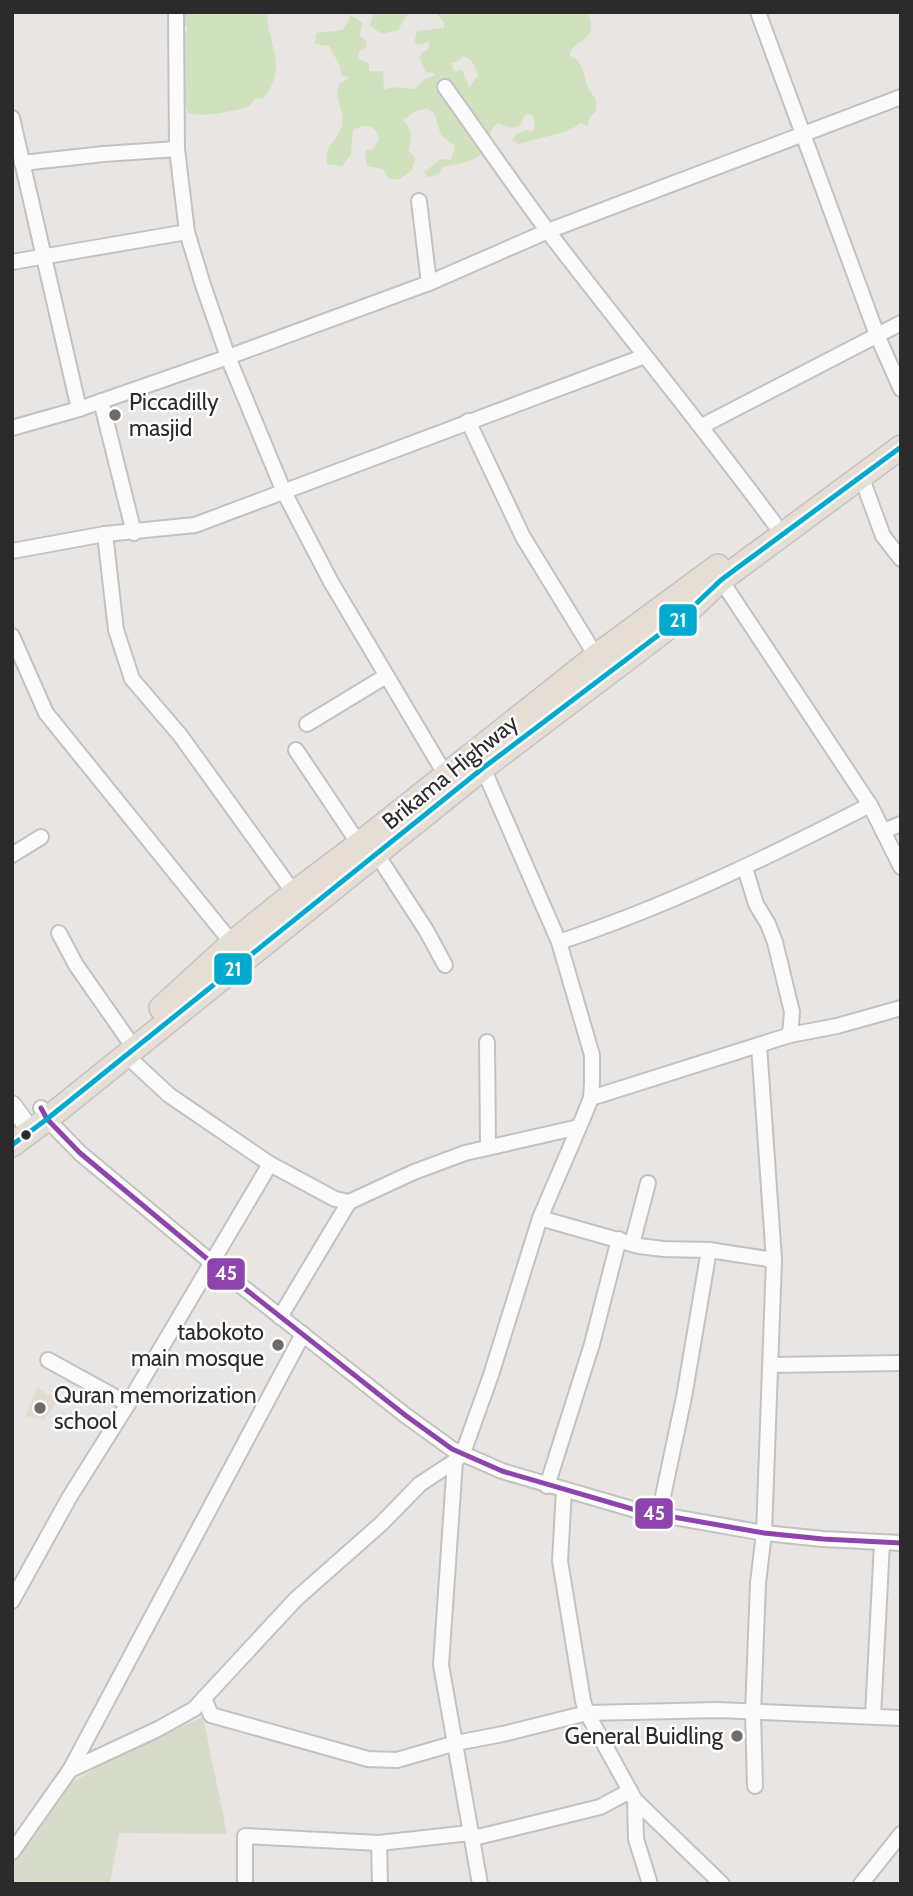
<svg xmlns="http://www.w3.org/2000/svg" width="913" height="1896" font-family="Cabin,sans-serif">
  <style>
    .education { fill: #e3dbd1 }
    .green { fill: #d0e2bd; fill-rule: evenodd }
    .cemetery { fill: #d7dcca }
    .lines { fill: none; stroke-linecap: round; stroke-linejoin: round }
    .minor-casing { stroke: #c3c2c2; stroke-width: 18 }
    .tertiary-casing { stroke: #c3c2c2; stroke-width: 21 }
    .trunk-casing { stroke: #c5c3c2; stroke-width: 26 }
    .minor { stroke: #fcfbfb; stroke-width: 14 }
    .tertiary { stroke: #fcfbfb; stroke-width: 18 }
    .trunk { stroke: #e6ded5; stroke-width: 23 }
    .bus-1-casing { stroke: #fff; stroke-width: 10 }
    .bus-2-casing { stroke: #fff; stroke-width: 10 }
    .bus-1 { stroke: #8e44ad; stroke-width: 5 }
    .bus-2 { stroke: #00a9ce; stroke-width: 5 }
    .poi-dot { fill: #6e6c6b; stroke: #fff; stroke-width: 2.5 }
    .bus-dot { fill: #2b2b2b; stroke: #fff; stroke-width: 2.5 }
    .labels { text-anchor: middle; dominant-baseline: central; stroke-width: 5; stroke-linejoin: round; paint-order: stroke }
    .poi-label { font-size: 23px; fill: #2b2b2b; stroke: #fff; text-anchor: start }
    .street-label { font-size: 23px; fill: #2b2b2b; stroke: #fff }
    .line-badge { stroke: #fff; stroke-width: 2.5 }
    .badge-label { font-size: 19px; text-anchor: middle; font-weight: bold; fill: #fff }
  </style>
  <rect width="100%" height="100%" fill="#e9e5e2"/>
  <path class="education" d="M37 1387 57 1401 44 1420 26 1416Z"/>
  <g class="green">
    <path d="M183 12H267C268 47 289 67 263 99L255 98 250 106C234 111 203 118 188 113L185 101 178 92 184 57 179 51 188 28 181 21Z"/>
    <path d="M374 12H409L398 30 381 34 370 25Z"/>
    <path d="M436 12H587C602 43 570 39 570 56 582 60 584 73 587 85 591 97 598 94 596 111L589 119 588 126 581 123 568 131 518 144 512 140 516 134 526 130 531 132 534 130V117L529 114 524 116 521 124C513 131 505 126 498 123 489 129 490 138 486 147 479 163 457 164 442 167 440 175 435 176 427 177L425 172 440 159 451 160 455 146 441 135 434 113 427 108 416 111 403 120C412 129 413 138 408 150L415 158 412 170 400 179H389L383 169 367 166 365 150 373 149 379 139C377 125 365 123 353 130L351 154 342 166 327 164C324 147 336 142 341 128 347 108 333 104 339 84L349 78 341 75 340 66 329 46 315 44 316 33 342 30 349 21 350 15 363 23 359 35 367 42 365 48 359 52 358 59 369 63V71H383L384 90 391 87 414 89 425 79 434 76V73L426 72 420 59 421 54 429 48V42L419 45 414 43 417 31 444 28V23ZM462 56C473 59 475 65 478 76L469 87 462 70 454 71 451 63 460 60Z"/>
  </g>
  <path class="cemetery" d="M203 1717 227 1834 119 1833 110 1884H12V1864L64 1788 108 1760Z"/>
  <g class="lines">
    <defs>
      <g id="minor">
        <path d="M176 12 177 149 187 232 203 285 228 357 284 492 331 582 445 774"/>
        <path d="M758 12 877 335 901 389"/>
        <path d="M445 87C480 136 514 186 550 234 624 331 702 425 774 523"/>
        <path d="M12 118 79 409"/>
        <path d="M22 163 104 154 177 149"/>
        <path d="M419 201 429 283"/>
        <path d="M12 262 187 232"/>
        <path d="M101 401 134 533"/>
        <path d="M468 421 523 537 596 656"/>
        <path d="M702 426 901 323"/>
        <path d="M12 428 79 409 228 357 429 283 548 231 901 97"/>
        <path d="M861 476 883 536 901 559"/>
        <path d="M105 534 116 630 132 679 180 735 294 893"/>
        <path d="M12 551 105 534 195 525 645 356"/>
        <path d="M721 580 870 805 901 867"/>
        <path d="M12 636 46 713 232 943"/>
        <path d="M307 724 386 676"/>
        <path d="M296 750 359 844"/>
        <path d="M883 831 901 824"/>
        <path d="M376 853 426 930 445 965"/>
        <path d="M12 855 41 837"/>
        <path d="M745 868 756 904 768 924 775 942 792 1012 790 1035"/>
        <path d="M59 933 76 965 127 1038"/>
        <path d="M559 942C668 906 768 857 870 805"/>
        <path d="M487 1042 488 1146"/>
        <path d="M126 1055 169 1095 270 1164 335 1199 349 1202"/>
        <path d="M591 1098 790 1035 837 1026 901 1008"/>
        <path d="M41 1108 47 1119 80 1153 211 1262 405 1415 452 1449 502 1471 639 1511 764 1533 823 1539 901 1543"/>
        <path d="M540 1218 639 1246 663 1249 709 1250 774 1260"/>
        <path d="M632 1244 648 1183"/>
        <path d="M280 1317 349 1202 414 1172 465 1153 579 1127"/>
        <path d="M48 1360 128 1404"/>
        <path d="M771 1365 901 1363"/>
        <path d="M547 1486 592 1344 619 1239"/>
        <path d="M564 1490 560 1561 583 1701 587 1713 635 1800 722 1884"/>
        <path d="M659 1515 684 1397 709 1250"/>
        <path d="M12 1601 69 1498 128 1404 270 1164"/>
        <path d="M204 1698 211 1715 368 1759 397 1760 456 1743 503 1734 587 1713 718 1710 901 1718"/>
        <path d="M873 1716 882 1543"/>
        <path d="M70 1770 158 1729 194 1709 296 1599 382 1523 420 1484 455 1461"/>
        <path d="M755 1786 753 1713 758 1583 764 1533 774 1260 759 1045"/>
        <path d="M635 1800 636 1839 650 1884"/>
        <path d="M379 1843 380 1884"/>
        <path d="M12 1852 70 1770 303 1334"/>
        <path d="M245 1884V1836L379 1843 470 1833 478 1837 600 1807 630 1791"/>
        <path d="M480 1884 441 1665 455 1461 463 1453 491 1375 540 1218 583 1118 591 1098 592 1082V1055L559 942 483 768"/>
        <path d="M861 1884 901 1834"/>
      </g>
      <path id="tertiary" d="M12 1105 31 1131"/>
      <g id="trunk">
        <path d="M161 1008 232 943 294 893 359 844 596 656 718 566"/>
        <path d="M12 1145 47 1119 483 768 681 618 721 580 901 447"/>
      </g>
    </defs>
    <use href="#minor" class="minor-casing"/>
    <use href="#tertiary" class="tertiary-casing"/>
    <use href="#trunk" class="trunk-casing"/>
    <use href="#minor" class="minor"/>
    <use href="#tertiary" class="tertiary"/>
    <use href="#trunk" class="trunk"/>
    <defs>
      <path id="bus-1" d="M41 1108 47 1119 80 1153 211 1262 405 1415 452 1449 502 1471 639 1511 764 1533 823 1539 901 1543"/>
      <path id="bus-2" d="M12 1145 47 1119 483 768 681 618 721 580 901 447"/>
    </defs>
    <use href="#bus-1" class="bus-1-casing"/>
    <use href="#bus-2" class="bus-2-casing"/>
    <use href="#bus-1" class="bus-1"/>
    <use href="#bus-2" class="bus-2"/>
  </g>
  <g class="poi-dot">
    <circle cx="115" cy="415" r="7"/>
    <circle cx="278" cy="1345" r="7"/>
    <circle cx="40" cy="1408" r="7"/>
    <circle cx="737" cy="1736" r="7"/>
  </g>
  <circle class="bus-dot" cx="26" cy="1135" r="6"/>
  <g class="labels">
    <g class="poi-label">
      <text x="129" y="402">Piccadilly<tspan x="129" dy="26">masjid</tspan></text>
      <text x="264" y="1332" text-anchor="end">tabokoto<tspan x="264" dy="26">main mosque</tspan></text>
      <text x="54" y="1395">Quran memorization<tspan x="54" dy="26">school</tspan></text>
      <text x="723" y="1736" text-anchor="end">General Buidling</text>
    </g>
    <g class="street-label">
      <text transform="translate(450 772) rotate(-39)">Brikama Highway</text>
    </g>
  </g>
  <g class="line-badge">
    <rect x="658" y="603" width="40" height="34" rx="7" fill="#00a9ce"/>
    <rect x="213" y="952" width="40" height="34" rx="7" fill="#00a9ce"/>
    <rect x="206" y="1257" width="40" height="34" rx="7" fill="#8e44ad"/>
    <rect x="634" y="1497" width="40" height="33" rx="7" fill="#8e44ad"/>
  </g>
  <g class="badge-label">
    <text x="678" y="627">21</text>
    <text x="233" y="976">21</text>
    <text x="226" y="1280">45</text>
    <text x="654" y="1520">45</text>
  </g>
  <rect width="913" height="1896" fill="none" stroke="#2b2b2b" stroke-width="28"/>
</svg>
